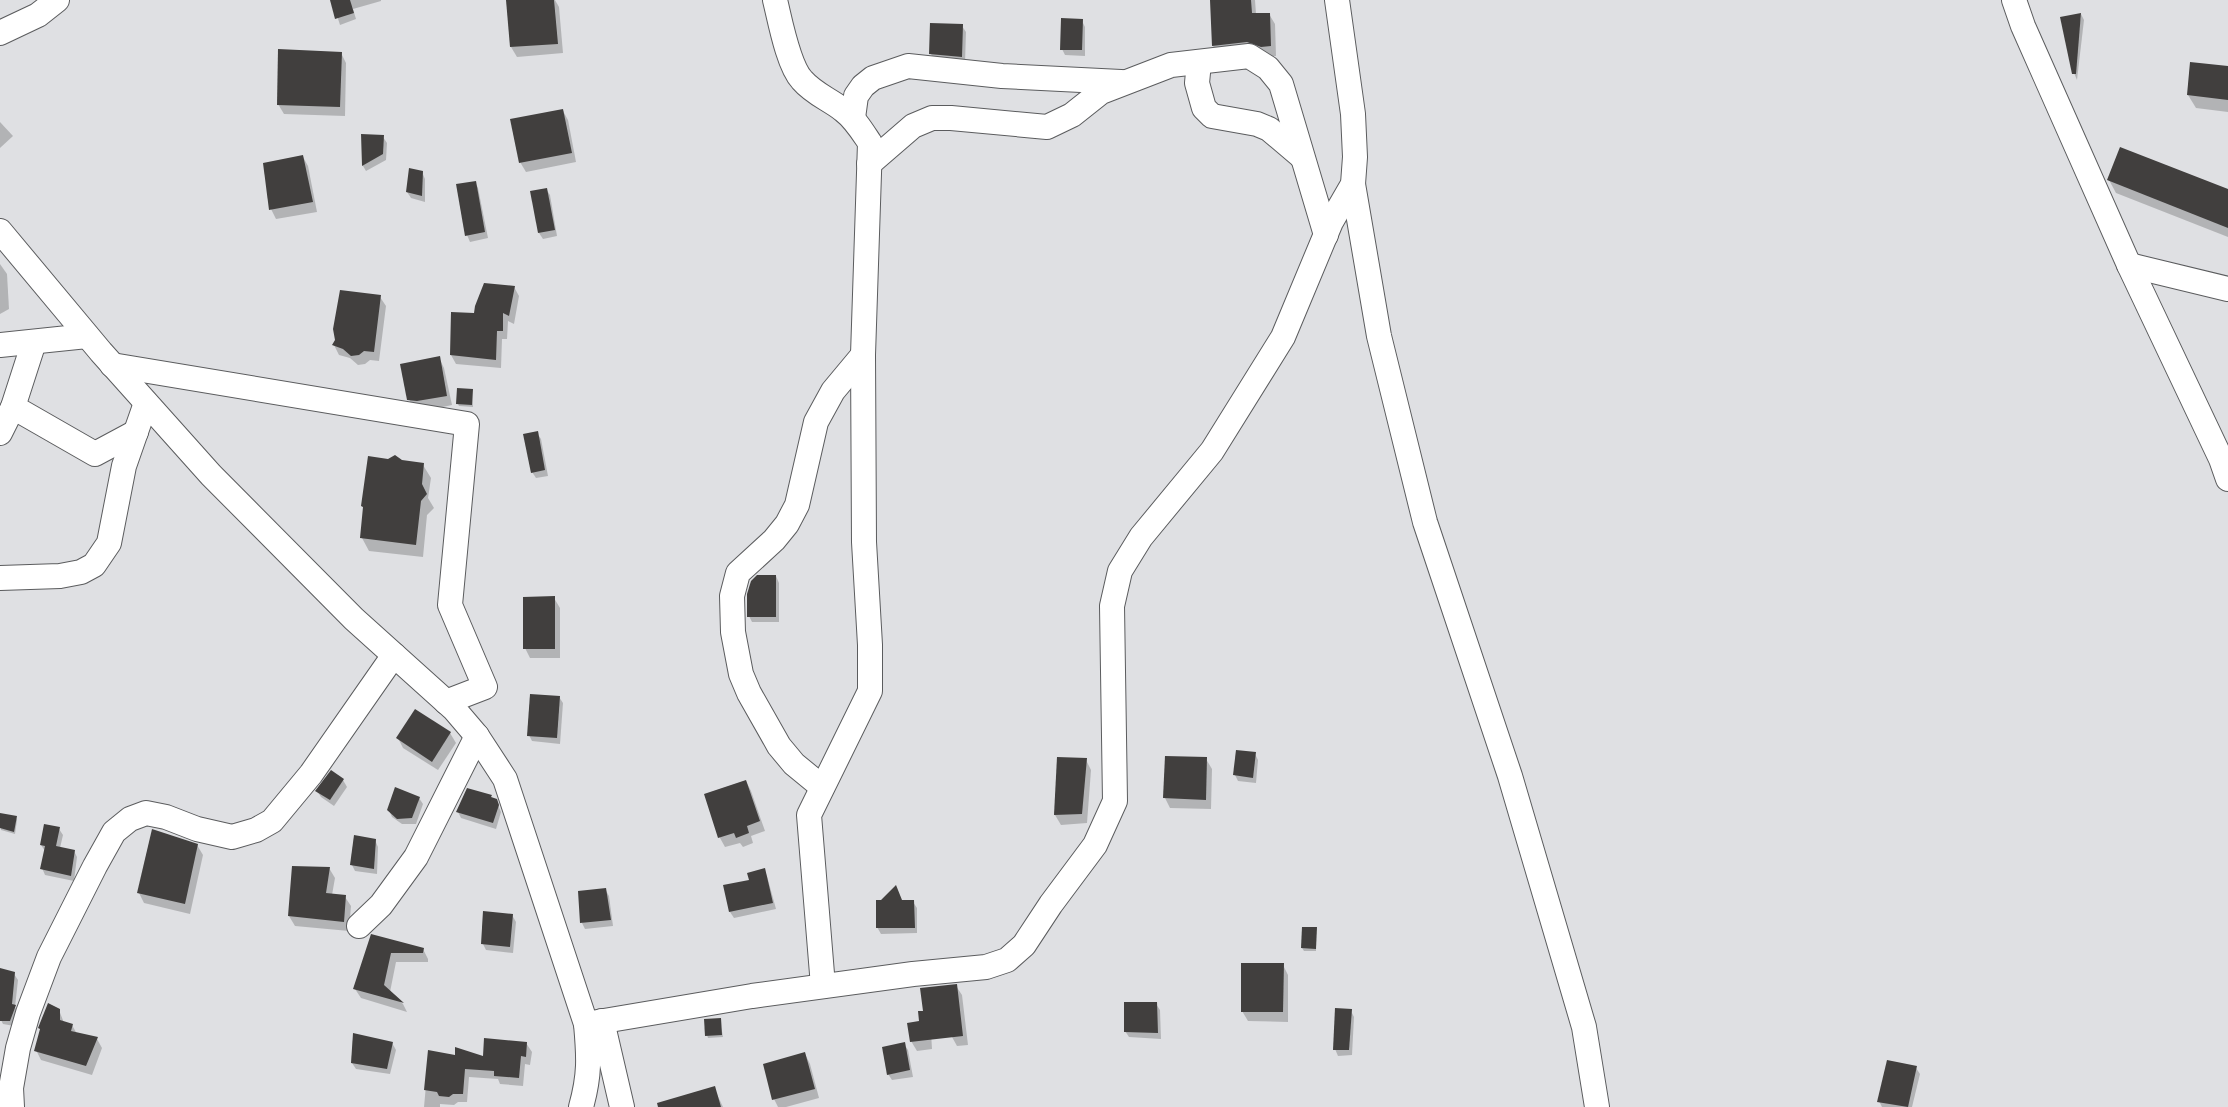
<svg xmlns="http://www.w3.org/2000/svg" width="2228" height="1107" font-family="Arial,sans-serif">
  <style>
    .shadow { fill: #0003 }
    .building { fill: #413f3e }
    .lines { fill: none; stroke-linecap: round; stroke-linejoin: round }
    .minor-casing { stroke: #5b5c5e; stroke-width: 26 }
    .minor { stroke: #fff; stroke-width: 24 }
  </style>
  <rect width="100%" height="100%" fill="#dfe0e3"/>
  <g class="shadow">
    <path d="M332 0H381V1L353 9 356 19 340 25Z"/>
    <path d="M513 0H555L559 7 563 53 517 57 511 47Z"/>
    <path d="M1212 0H1255L1256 14H1269L1275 24 1276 56 1219 55 1213 46Z"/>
    <path d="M2081 14 2084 20 2077 80 2074 73Z"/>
    <path d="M1082 21 1085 27V56L1065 55 1062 49Z"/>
    <path d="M962 26 966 32 965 63 934 60 931 54Z"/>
    <path d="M341 53 346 63 345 116 284 114 278 104Z"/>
    <path d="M2228 68V112L2196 108 2188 95Z"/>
    <path d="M563 111 568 120 576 162 526 172 520 162Z"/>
    <path d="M0 122 13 136 0 148Z"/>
    <path d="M363 135 383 137 387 143 386 160 366 171 363 166Z"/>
    <path d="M303 157 308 166 317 212 276 219 271 209Z"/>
    <path d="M422 172 425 179V202L411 198 407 192Z"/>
    <path d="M2109 180 2228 191V237L2116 193Z"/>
    <path d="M475 182 478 188 488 238 470 242 467 235Z"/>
    <path d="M546 189 550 195 557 236 543 239 539 233Z"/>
    <path d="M0 264 7 274 9 309 0 314Z"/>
    <path d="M514 287 519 296 514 324 508 321 507 339H502L501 368 456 364 451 355 476 315Z"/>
    <path d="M380 297 386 306 379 361 370 360 365 364 358 365 350 358 339 355 334 345Z"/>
    <path d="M439 358 444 368 452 405 424 411 414 409 409 399Z"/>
    <path d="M472 390 473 407 459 406 458 404Z"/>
    <path d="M537 433 541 439 548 476 536 478 532 472Z"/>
    <path d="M402 462 423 465 431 478 428 498 434 508 427 515 423 557 369 551 362 538 365 510 362 506Z"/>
    <path d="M776 576 779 583V622H752L749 616Z"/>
    <path d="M554 598 560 608V658H530L525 648Z"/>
    <path d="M559 697 563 703 560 744 532 741 529 735Z"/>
    <path d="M415 711 450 733 456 743 438 770 403 748 398 738Z"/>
    <path d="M1255 754 1258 760 1256 783 1238 781 1235 775Z"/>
    <path d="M1058 758 1086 760 1091 770 1087 823 1061 825 1055 815Z"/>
    <path d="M1206 759 1212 769 1211 809 1170 808 1165 798Z"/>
    <path d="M331 772 343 780 347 787 334 806 321 797 317 791Z"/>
    <path d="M746 781 751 791 765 831 751 836 753 843 743 847 740 843 725 847 720 838 706 795Z"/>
    <path d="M419 798 423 804 416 824H402L392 817 389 810Z"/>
    <path d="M492 799 496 800 501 812 496 829 461 818 458 812Z"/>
    <path d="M16 817 17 820 15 834 1 830 0 826Z"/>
    <path d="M59 829 63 835 60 848 74 851 77 857 74 881 45 875 42 868 45 851 41 845Z"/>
    <path d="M375 840 378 847 377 874 355 871 352 865Z"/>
    <path d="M197 845 203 855 190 914 144 903 139 893Z"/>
    <path d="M329 868 335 878 332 895 345 897 351 906 349 931 295 926 289 916Z"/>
    <path d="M764 870 767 876 776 909 734 918 730 912 751 881Z"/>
    <path d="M896 887 902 902H913L917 908V933L881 934 877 927 882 901Z"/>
    <path d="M605 889 609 896 613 926 585 929 582 923Z"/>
    <path d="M512 915 516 922 513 953 486 950 483 944Z"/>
    <path d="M1316 929V951H1304L1302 948Z"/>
    <path d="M372 936 423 949 428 959V962H396L390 992 403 1004 407 1012 361 998 355 989Z"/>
    <path d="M1283 965 1288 975V1022L1248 1021 1242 1011Z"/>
    <path d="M0 970 14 974 18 980 15 1007 18 1013 14 1026 3 1024 0 1018Z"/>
    <path d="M956 986 962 995 968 1045 957 1046 952 1037 931 1032 932 1049 917 1051 911 1041Z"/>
    <path d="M1156 1004 1160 1010 1161 1039 1129 1037 1125 1031Z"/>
    <path d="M59 1010 64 1023 72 1025 77 1034 97 1039 102 1048 92 1075 41 1060 36 1050Z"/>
    <path d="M1351 1011 1354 1017 1352 1055 1338 1056 1335 1049Z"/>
    <path d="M720 1020 723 1037 708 1038 707 1035Z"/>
    <path d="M392 1043 396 1050 390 1074 356 1069 352 1063Z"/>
    <path d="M526 1043 532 1052 530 1065 525 1064 523 1086 500 1084 498 1079 469 1077 467 1102H458L454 1105 440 1104V1107H424L429 1052 484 1059Z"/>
    <path d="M904 1044 908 1050 913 1077 892 1080 888 1074Z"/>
    <path d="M805 1054 810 1064 819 1098 786 1107H778L774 1099Z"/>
    <path d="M1916 1068 1920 1074 1912 1107H1882L1879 1101Z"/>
    <path d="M714 1088 723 1107H676Z"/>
  </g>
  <g class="building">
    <path d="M330 0H350L354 13 335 19Z"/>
    <path d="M506 0H554L558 44 510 47Z"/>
    <path d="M1210 0H1251L1252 13H1270L1271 46 1261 47 1247 42 1212 46Z"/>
    <path d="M2081 13 2076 74H2072L2060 17Z"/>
    <path d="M1061 18 1083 19 1082 50H1060Z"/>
    <path d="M930 23 963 24 962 57 929 54Z"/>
    <path d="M278 49 342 52 340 107 277 105Z"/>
    <path d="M2190 62 2228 66V100L2187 95Z"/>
    <path d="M563 109 572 153 519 163 510 119Z"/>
    <path d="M361 134 384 135 383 154 362 166Z"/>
    <path d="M2120 147 2228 189V228L2107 180Z"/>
    <path d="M303 155 313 202 269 210 263 163Z"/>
    <path d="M409 168 423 171 422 196 406 192Z"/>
    <path d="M476 181 485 232 465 236 456 184Z"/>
    <path d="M547 188 555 230 538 233 530 191Z"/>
    <path d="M484 283 515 286 509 316 503 313V331H497L496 360 450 355 451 312 474 313 475 306Z"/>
    <path d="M340 290 381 295 374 352 364 351 359 355 351 356 343 349 332 345 335 340 333 329Z"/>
    <path d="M440 356 447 396 417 401 407 400 400 364Z"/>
    <path d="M457 388 473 389 472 405 456 404Z"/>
    <path d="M538 431 545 470 531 473 523 434Z"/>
    <path d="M395 455 402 460 424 463 422 484 427 494 421 501 416 545 360 538 363 507 361 506 368 456 388 459Z"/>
    <path d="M757 575H776V617H747V594L751 581Z"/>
    <path d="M555 596V649H523V597Z"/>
    <path d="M530 694 560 696 557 738 527 736Z"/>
    <path d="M415 709 451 732 432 762 396 738Z"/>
    <path d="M1236 750 1256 752 1253 778 1233 775Z"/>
    <path d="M1165 756 1207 757 1206 800 1163 798Z"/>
    <path d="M1057 757 1087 758 1082 814 1054 815Z"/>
    <path d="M331 770 344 779 330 800 315 791Z"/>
    <path d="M746 780 760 821 747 826 749 833 736 838 734 833 718 838 704 794Z"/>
    <path d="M395 787 420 797 412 818 397 819 387 810Z"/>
    <path d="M467 788 492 795 491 797 497 799 499 805 493 823 456 812Z"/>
    <path d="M0 813 17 816 14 832 0 828Z"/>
    <path d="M44 824 60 827 56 846 75 850 71 876 40 869 45 846 40 845Z"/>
    <path d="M152 829 198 844 185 904 137 893Z"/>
    <path d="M354 835 376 839 374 869 350 865Z"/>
    <path d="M292 866 330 867 326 893 346 895 344 922 288 916Z"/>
    <path d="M765 868 773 903 729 912 723 885 749 880 747 873Z"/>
    <path d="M896 885 902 900H914L915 928H876V900H881Z"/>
    <path d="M606 888 611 920 580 923 578 891Z"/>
    <path d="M483 911 513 914 510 947 481 944Z"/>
    <path d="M1302 927H1317L1316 949 1301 948Z"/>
    <path d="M371 934 424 948 423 953H391L384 985 404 1003 353 989Z"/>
    <path d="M1241 963H1284L1283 1012H1241Z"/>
    <path d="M0 968 15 972 12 1004 16 1005 10 1021H0Z"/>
    <path d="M957 984 963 1036 910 1042 907 1023 919 1021 918 1011H923L920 988Z"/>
    <path d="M1124 1002H1157L1158 1033 1124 1032Z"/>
    <path d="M48 1003 60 1009V1020L73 1024 71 1031 98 1037 86 1066 34 1051 40 1029 38 1028Z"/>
    <path d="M1335 1008 1352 1009 1349 1050H1333Z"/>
    <path d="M721 1018 722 1035 705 1036 704 1019Z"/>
    <path d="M353 1033 393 1042 387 1069 351 1063Z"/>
    <path d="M484 1038 527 1042 526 1057 521 1056 519 1078 494 1076V1071L465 1069 463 1094H453L449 1097 439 1096 437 1092 424 1090 428 1050 455 1055V1047L483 1056Z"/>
    <path d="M905 1042 910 1070 887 1075 882 1047Z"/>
    <path d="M805 1052 815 1089 772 1100 763 1064Z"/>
    <path d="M1887 1060 1917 1066 1908 1107 1877 1102Z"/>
    <path d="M715 1086 721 1107H658L657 1103Z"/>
  </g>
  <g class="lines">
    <defs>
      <g id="minor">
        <path d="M775 0C780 20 788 65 802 80 814 94 829 99 843 110 855 119 862 131 870 143L863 355 864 542 870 645V691L809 815 823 986"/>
        <path d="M2014 0 2023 26 2129 265 2221 459 2228 479"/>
        <path d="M0 33 38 15 57 0"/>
        <path d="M1199 62 1197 83 1204 108 1212 116 1257 124 1269 129 1301 156"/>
        <path d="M853 118 856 96 863 86 873 78 908 66 1002 76 1121 82"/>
        <path d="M869 164 913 126 932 118H951L1047 127 1072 115 1101 92 1171 65 1249 56 1268 68 1281 84 1326 235"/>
        <path d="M1353 184 1379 336 1425 522 1510 776 1584 1027 1597 1107"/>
        <path d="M0 231 101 352 211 475 354 619 454 709 477 736 505 779 586 1024C589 1057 590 1075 581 1107"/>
        <path d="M2129 265 2228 289"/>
        <path d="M34 342 13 407 95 454 136 432"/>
        <path d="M0 345 87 336"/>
        <path d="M112 365 467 424 450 605 485 687 446 702"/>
        <path d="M0 433 13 407"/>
        <path d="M0 578 60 576 81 572 94 565 109 543 124 466 146 403"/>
        <path d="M822 787 794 764 779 746 749 693 741 674 733 632 732 596 738 573 774 540 787 524 797 505 816 422 833 391 863 355"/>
        <path d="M359 926 381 905 416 857 477 736"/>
        <path d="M602 1021 622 1107"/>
        <path d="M586 1024 752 996 913 974 986 967 1007 960 1024 945 1051 904 1095 845 1115 801 1112 606 1120 571 1141 537 1212 451 1283 337 1331 222 1353 184 1355 157 1353 114 1337 0"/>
        <path d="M12 1107 11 1088 18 1048 28 1013 49 957 95 866 114 832 130 819 146 813 166 817 197 829 232 837 256 830 272 821 311 774 394 655"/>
      </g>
    </defs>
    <use href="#minor" class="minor-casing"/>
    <use href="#minor" class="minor"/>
  </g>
</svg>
